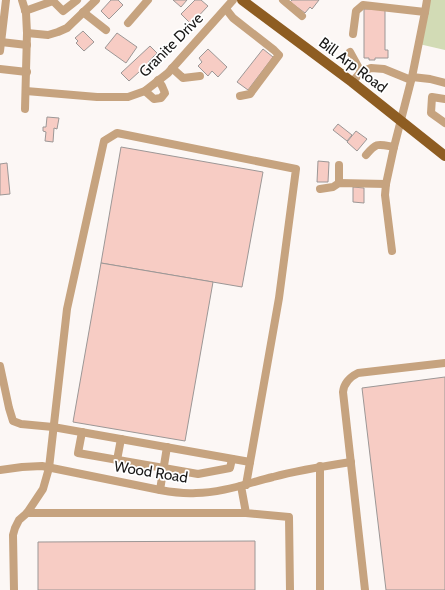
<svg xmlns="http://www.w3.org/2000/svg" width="445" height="590" font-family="Cabin,sans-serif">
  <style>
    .green { fill: #d2dbb5 }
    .building { fill: #f7ccc4; stroke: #9c9796 }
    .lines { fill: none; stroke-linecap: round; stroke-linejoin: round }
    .minor { stroke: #c6a37f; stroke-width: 8 }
    .major { stroke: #8e5d22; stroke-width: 10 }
    .labels { text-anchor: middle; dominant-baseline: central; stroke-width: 3.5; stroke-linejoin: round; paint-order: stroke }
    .street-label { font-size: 15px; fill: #191817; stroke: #fff }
  </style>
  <rect width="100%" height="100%" fill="#fcf7f5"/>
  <path class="green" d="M429 0H445V50L419 44Z"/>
  <g class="building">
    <path d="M111 0H118L123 5 109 19 101 11Z"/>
    <path d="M173 0H187L181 7Z"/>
    <path d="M195 0H201L208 6 191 24 181 14Z"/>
    <path d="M292 0H319L312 9 310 7 305 13 290 2Z"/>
    <path d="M364 9H385V50H388V58H375V60H369V58H364Z"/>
    <path d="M83 31 94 42 84 51 76 43 78 41 75 38Z"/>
    <path d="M117 33 137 47 126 63 105 48Z"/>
    <path d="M150 46 157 53 148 62 152 66 142 75 139 72 129 81 121 73Z"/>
    <path d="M208 49 227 67 218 77 212 71 208 76 198 66 202 62 199 58Z"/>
    <path d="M263 49 273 57 248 90 237 82Z"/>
    <path d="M47 117 59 118 57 129 54 128 53 142 45 141 46 132 43 131V127H46Z"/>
    <path d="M338 124 352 135 347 141 333 130Z"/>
    <path d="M356 131 367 139 357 151 347 142Z"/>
    <path d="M121 147 263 172 242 287 101 263Z"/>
    <path d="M318 161 329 162 328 182H317Z"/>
    <path d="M7 163 10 194 0 195V164Z"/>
    <path d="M353 187 364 188V203L353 202Z"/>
    <path d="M101 263 213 282 185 441 73 422Z"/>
    <path d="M445 377V590H386L362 388Z"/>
    <path d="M255 541V590H38V542Z"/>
  </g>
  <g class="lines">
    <g class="minor">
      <path d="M22 0 26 13 27 33 25 109"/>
      <path d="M283 0 302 16"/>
      <path d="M226 9 233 18 274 50 279 55 250 94 240 96"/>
      <path d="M25 11 53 1 63 11 77 0"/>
      <path d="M83 12 106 30"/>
      <path d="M128 23 148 0"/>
      <path d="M27 33 48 35 58 32 67 28 96 0"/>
      <path d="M353 34 356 11 363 5 425 12"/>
      <path d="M1 42 27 45"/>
      <path d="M0 51 6 0"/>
      <path d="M350 52 361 72 352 82"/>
      <path d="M172 68 183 78 200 76"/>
      <path d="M0 69 27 72"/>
      <path d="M361 72 371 68 384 69 411 80"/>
      <path d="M412 77 430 79 445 83"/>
      <path d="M26 91 97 97H128L145 91 168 73 233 0"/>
      <path d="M145 91 154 99 161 98 165 93 162 86 158 80"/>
      <path d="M445 99 432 97 431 113 445 123"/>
      <path d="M366 155C377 142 378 144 394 147"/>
      <path d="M339 183V165"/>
      <path d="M320 189 333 187 339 183 386 184"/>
      <path d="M392 251 385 195 386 184 394 147 412 77 425 12 427 0"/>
      <path d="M0 366 9 408 13 421 21 424 53 427 250 462"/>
      <path d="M82 432 78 453 198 474 230 468 232 459"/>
      <path d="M117 460 121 439"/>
      <path d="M320 466V590"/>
      <path d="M0 470 22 467 42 466 160 490C171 492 184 494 196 493 222 493 248 483 273 477 299 470 325 466 351 462"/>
      <path d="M241 486 246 513 289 517 290 590"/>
      <path d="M160 490 167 447"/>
      <path d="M27 513H246"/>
      <path d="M14 590 13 535 15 528 19 520 27 513 43 489 49 468 67 309 104 141 117 133 296 169 279 298 246 485"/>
      <path d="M365 590 343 392C344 383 350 377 358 373L445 363"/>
    </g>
    <path class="major" d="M242 0 352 82 445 156"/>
  </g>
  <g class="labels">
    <g class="street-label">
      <text transform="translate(171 45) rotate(-45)">Granite Drive</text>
      <text transform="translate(353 65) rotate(37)">Bill Arp Road</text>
      <text transform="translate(151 472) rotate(9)">Wood Road</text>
    </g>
  </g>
</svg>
